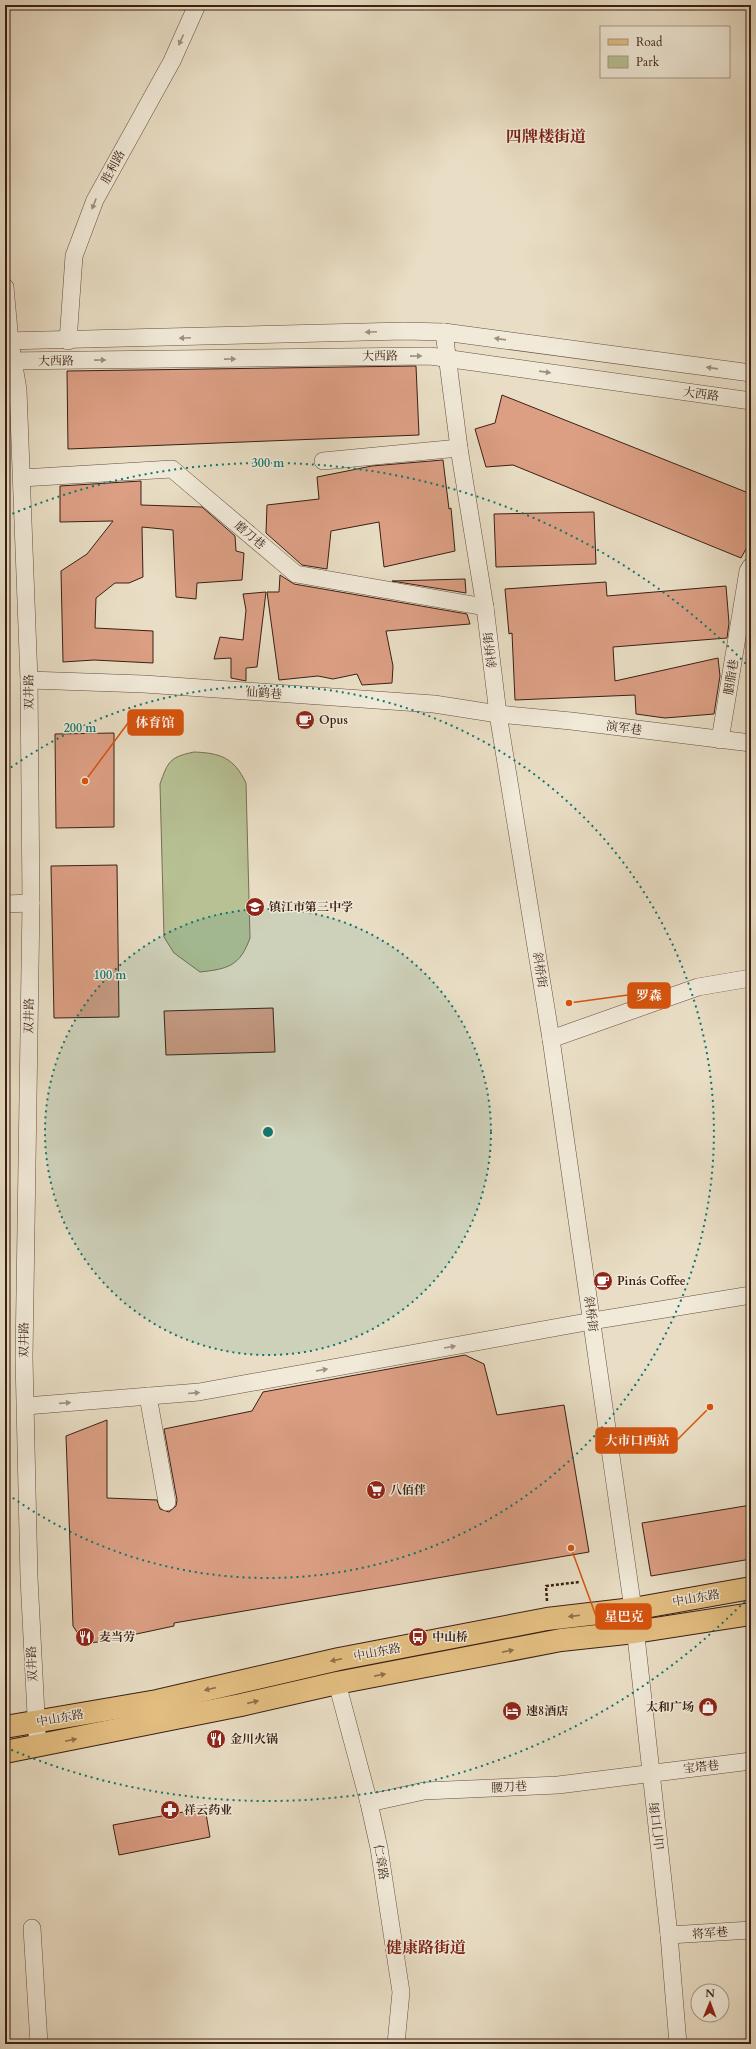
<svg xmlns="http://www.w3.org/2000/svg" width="756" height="2049" font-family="Cardo,'Noto Serif SC',serif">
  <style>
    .green { fill: #b7c194; stroke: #787054 }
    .building { fill: #dc9f84; stroke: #3a1f14 }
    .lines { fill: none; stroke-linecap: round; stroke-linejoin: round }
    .minor-casing { stroke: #664f40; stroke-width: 18 }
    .major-casing { stroke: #3a1f14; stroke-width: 24 }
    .path { stroke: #3a1f14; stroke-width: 2.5; stroke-dasharray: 3 2; stroke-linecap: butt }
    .minor { stroke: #f1ead9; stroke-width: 17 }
    .major { stroke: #e4bf82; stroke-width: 22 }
    .oneway { fill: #9f8f80 }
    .oneway2 { fill: #8f6f4b }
    .ring { fill: none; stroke: #0f766e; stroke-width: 2; stroke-dasharray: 2 4 }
    .labels { text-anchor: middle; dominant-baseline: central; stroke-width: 3; stroke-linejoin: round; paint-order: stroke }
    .street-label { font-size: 12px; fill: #3a1f14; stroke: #f1ead9 }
    .poi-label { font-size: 12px; font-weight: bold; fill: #3a1f14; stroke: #f1ead9; text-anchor: start }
    .district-label { font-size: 16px; font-weight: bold; fill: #7a1f14; stroke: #f1ead9 }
    .centre { fill: #0f766e; stroke: #f1ead9; stroke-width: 2 }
    .ring-label { font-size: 12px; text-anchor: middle; font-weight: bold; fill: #0f766e; stroke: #f1ead9; stroke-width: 3; stroke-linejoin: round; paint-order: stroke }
    .leader { fill: none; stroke: #d7530d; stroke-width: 1.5 }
    .callout-dot { fill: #d7530d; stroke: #f1ead9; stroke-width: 1.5 }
    .callout { fill: #d7530d; stroke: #d7530d; stroke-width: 1.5 }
    .callout-label { font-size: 13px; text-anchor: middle; font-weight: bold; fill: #fff }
  </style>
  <rect width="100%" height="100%" fill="#e9dec5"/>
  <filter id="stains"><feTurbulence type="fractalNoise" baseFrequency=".005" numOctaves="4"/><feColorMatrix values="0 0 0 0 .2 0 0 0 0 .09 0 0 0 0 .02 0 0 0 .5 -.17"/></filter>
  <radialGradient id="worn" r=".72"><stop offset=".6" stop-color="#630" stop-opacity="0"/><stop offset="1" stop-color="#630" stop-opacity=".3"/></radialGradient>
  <g class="green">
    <path d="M194 752C221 753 234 758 246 783L250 938C240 966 228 969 200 972L174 953 164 937 160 784C168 761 170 757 194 752Z"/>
    <path d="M5 930H9L7 1389 5 1447Z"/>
  </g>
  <g class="building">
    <path d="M416 366 419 435 68 449 67 371Z"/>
    <path d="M502 395 751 494V540L741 558 513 465 486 467 475 429 495 423Z"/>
    <path d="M443 460 449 509 451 508 455 551 384 567 379 522 331 531 327 569 302 565 266 533 267 505 319 499 317 477 372 466Z"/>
    <path d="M141 481V505L202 507 235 536 236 551 244 553 242 580 197 583 196 599 176 597 173 530 142 527 143 577 129 583H115L96 598 95 628 153 631V663L94 660 63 662 61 571 87 554 113 521 60 522V486Z"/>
    <path d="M594 512 596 564 496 567 494 514Z"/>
    <path d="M280 575 294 584 467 614 470 624 386 631 393 666 392 683 362 685 357 674 333 679 318 676 279 680 267 592H279Z"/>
    <path d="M465 579 466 593 392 581Z"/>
    <path d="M606 582 607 596 726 586 729 623 727 638 613 647 615 681 718 658 720 676 714 714 665 718 636 714 635 695 515 700 512 633 509 634 505 589Z"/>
    <path d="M266 592 257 667 246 668V681L231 678V658L214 659 220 637 243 640 246 610 243 594Z"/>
    <path d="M114 733V827L56 828 55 734Z"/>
    <path d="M117 865 119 1017 54 1018 51 866Z"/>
    <path d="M273 1008 275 1052 166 1055 164 1011Z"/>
    <path d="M465 1355 484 1364 497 1415 564 1405 589 1552 174 1623V1626L99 1642 84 1643 73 1626 66 1436 107 1420V1498L157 1500 160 1509 169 1512 176 1506 177 1500 164 1429 252 1411 263 1392Z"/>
    <path d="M751 1505V1559L651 1576 642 1523Z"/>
    <path d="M205 1808 210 1837 119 1855 113 1825Z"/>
  </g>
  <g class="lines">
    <defs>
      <g id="minor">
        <path d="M5 287 10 342 18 390 29 680 31 903 24 1358 29 1578 37 1734"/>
        <path d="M444 332 459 448 485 607 498 714 551 1039 633 1609 669 1935 678 2044"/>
        <path d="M5 341 404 331 444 332 751 373"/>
        <path d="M68 341 74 256 95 200 172 61 197 5"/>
        <path d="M5 361 430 356 751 401"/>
        <path d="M323 461 459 448"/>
        <path d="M22 478 172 469 296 574 485 607"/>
        <path d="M29 680 144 684 434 704 498 714 571 721 751 743"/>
        <path d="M720 740 748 571 751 566"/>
        <path d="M5 904 31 903"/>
        <path d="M551 1039 698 987 751 978"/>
        <path d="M148 1396 167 1502"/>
        <path d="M26 1406 199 1392 592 1321 751 1295"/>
        <path d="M337 1683 369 1803 379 1848 401 1992 396 2044"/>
        <path d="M369 1803 424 1791 558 1785 751 1761"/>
        <path d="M32 1928 39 2044"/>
        <path d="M669 1935 751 1930"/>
      </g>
      <g id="major">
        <path d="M5 1727 157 1701 339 1659 547 1619 633 1609 751 1588"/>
        <path d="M5 1752 241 1705 337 1683 561 1640 635 1632 751 1614"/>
      </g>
    </defs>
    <use href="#minor" class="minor-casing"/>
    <use href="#major" class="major-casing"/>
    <path class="path" d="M547 1601 546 1586 579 1582"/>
    <use href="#minor" class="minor"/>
    <use href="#major" class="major"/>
  </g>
  <defs><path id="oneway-solid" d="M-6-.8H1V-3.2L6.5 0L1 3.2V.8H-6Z"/></defs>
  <g class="oneway">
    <use href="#oneway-solid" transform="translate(181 40) rotate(114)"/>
    <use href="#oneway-solid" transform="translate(94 204) rotate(111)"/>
    <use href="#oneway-solid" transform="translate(371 332) rotate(178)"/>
    <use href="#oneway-solid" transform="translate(185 338) rotate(178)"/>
    <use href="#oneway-solid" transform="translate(500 339) rotate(-172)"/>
    <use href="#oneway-solid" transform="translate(416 356) rotate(-1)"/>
    <use href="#oneway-solid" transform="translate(230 359) rotate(-1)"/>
    <use href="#oneway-solid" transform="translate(100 360) rotate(-1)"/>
    <use href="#oneway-solid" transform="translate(712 368) rotate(-172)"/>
    <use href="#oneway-solid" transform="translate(545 372) rotate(8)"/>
    <use href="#oneway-solid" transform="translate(450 1347) rotate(-10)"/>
    <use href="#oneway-solid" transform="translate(322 1370) rotate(-10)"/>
    <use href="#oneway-solid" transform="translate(194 1393) rotate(-5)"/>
    <use href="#oneway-solid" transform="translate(65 1403) rotate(-4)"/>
  </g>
  <g class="oneway2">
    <use href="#oneway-solid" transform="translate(574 1616) rotate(173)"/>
    <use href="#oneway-solid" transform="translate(508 1651) rotate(-11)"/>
    <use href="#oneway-solid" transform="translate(336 1660) rotate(168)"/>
    <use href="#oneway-solid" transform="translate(380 1675) rotate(-11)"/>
    <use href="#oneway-solid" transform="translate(210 1689) rotate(167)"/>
    <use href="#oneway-solid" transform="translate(253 1702) rotate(-13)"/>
    <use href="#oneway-solid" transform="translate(71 1740) rotate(-12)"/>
  </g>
  <circle cx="268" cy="1132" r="223" fill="#0f766e" fill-opacity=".12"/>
  <g class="ring">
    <circle cx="268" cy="1132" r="223"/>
    <path d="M6 771A446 446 0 1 1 6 1493"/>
    <path d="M749 1597A669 669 0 0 1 7 1748M7 516A669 669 0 0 1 749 667"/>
  </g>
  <defs>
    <symbol id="cafe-disc" viewBox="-11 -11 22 22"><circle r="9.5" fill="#8f2418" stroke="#f1ead9"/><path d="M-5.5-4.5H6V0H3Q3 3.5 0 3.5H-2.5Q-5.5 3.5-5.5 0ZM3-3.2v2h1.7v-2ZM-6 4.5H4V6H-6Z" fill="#fff"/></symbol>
    <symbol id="school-disc" viewBox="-11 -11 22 22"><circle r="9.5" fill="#8f2418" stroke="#f1ead9"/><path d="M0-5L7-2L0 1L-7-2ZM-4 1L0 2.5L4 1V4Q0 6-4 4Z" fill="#fff"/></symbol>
    <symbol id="supermarket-disc" viewBox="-11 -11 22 22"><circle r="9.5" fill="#8f2418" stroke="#f1ead9"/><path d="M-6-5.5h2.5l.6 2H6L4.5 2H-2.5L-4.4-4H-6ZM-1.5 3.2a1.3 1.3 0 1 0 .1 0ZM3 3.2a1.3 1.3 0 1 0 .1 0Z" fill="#fff"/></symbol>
    <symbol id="restaurant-disc" viewBox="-11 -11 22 22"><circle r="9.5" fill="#8f2418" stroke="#f1ead9"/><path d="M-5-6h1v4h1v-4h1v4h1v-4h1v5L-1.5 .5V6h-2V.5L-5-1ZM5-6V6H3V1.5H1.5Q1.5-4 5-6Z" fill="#fff"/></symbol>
    <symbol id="bus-disc" viewBox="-11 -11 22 22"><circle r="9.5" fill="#8f2418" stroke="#f1ead9"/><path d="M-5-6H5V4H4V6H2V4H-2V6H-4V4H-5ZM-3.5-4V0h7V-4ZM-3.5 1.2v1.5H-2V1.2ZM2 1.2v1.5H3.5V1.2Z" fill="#fff"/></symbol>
    <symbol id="shop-disc" viewBox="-11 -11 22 22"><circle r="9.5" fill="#8f2418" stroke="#f1ead9"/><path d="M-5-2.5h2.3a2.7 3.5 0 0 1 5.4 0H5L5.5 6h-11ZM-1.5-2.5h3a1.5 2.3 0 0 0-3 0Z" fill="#fff"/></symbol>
    <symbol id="hotel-disc" viewBox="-11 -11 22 22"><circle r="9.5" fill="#8f2418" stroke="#f1ead9"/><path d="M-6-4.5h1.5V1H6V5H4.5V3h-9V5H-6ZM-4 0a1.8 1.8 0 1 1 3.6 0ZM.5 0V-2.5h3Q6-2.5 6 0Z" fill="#fff"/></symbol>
    <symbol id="pharmacy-disc" viewBox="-11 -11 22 22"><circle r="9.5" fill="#8f2418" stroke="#f1ead9"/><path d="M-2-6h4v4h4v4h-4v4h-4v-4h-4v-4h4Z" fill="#fff"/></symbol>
  </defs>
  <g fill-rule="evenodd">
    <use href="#cafe-disc" x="294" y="709" width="22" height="22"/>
    <use href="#school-disc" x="244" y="896" width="22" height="22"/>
    <use href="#cafe-disc" x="592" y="1270" width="22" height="22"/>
    <use href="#supermarket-disc" x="365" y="1479" width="22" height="22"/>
    <use href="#restaurant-disc" x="74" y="1626" width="22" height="22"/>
    <use href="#bus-disc" x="407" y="1626" width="22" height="22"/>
    <use href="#shop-disc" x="697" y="1696" width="22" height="22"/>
    <use href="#hotel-disc" x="501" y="1700" width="22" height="22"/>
    <use href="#restaurant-disc" x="205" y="1728" width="22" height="22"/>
    <use href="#pharmacy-disc" x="159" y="1799" width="22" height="22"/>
  </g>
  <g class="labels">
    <g class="street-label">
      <text transform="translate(113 167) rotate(-62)">胜利路</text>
      <text transform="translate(380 356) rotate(-1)">大西路</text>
      <text transform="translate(56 361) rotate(-1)">大西路</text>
      <text transform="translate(701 394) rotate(8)">大西路</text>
      <text transform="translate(250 535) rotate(40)">磨刀巷</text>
      <text transform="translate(490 650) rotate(-97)">斜桥街</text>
      <text transform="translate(731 677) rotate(-81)">胭脂巷</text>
      <text transform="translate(29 692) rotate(-91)">双井路</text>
      <text transform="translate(264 693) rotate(4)">仙鹤巷</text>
      <text transform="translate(624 728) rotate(8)">演军巷</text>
      <text transform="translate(540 970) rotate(81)">斜桥街</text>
      <text transform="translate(29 1016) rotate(-89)">双井路</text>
      <text transform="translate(591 1314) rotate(82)">斜桥街</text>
      <text transform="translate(24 1340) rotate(-90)">双井路</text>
      <text transform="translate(696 1598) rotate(-10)">中山东路</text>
      <text transform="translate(377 1652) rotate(-11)">中山东路</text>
      <text transform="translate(32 1664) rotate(-93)">双井路</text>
      <text transform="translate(60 1718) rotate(-10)">中山东路</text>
      <text transform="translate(701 1767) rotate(-6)">宝塔巷</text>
      <text transform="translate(509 1787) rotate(-3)">腰刀巷</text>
      <text transform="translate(657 1826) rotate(-97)">山门口街</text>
      <text transform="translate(381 1862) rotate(80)">仁章路</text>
      <text transform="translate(710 1933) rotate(-4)">将军巷</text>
    </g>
    <g class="poi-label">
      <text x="319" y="720">Opus</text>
      <text x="269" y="907">镇江市第三中学</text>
      <text x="617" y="1281">Pinás Coffee</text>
      <text x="390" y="1490">八佰伴</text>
      <text x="99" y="1637">麦当劳</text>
      <text x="432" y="1637">中山桥</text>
      <text x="694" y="1707" text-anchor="end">太和广场</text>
      <text x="526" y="1711">速8酒店</text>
      <text x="230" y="1739">金川火锅</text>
      <text x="184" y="1810">祥云药业</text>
    </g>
    <g class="district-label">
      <text x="546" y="137">四牌楼街道</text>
      <text x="426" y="1948">健康路街道</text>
    </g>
  </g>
  <circle cx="268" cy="1132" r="6" class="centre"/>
  <g class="ring-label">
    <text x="268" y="467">300 m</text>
    <text x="80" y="732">200 m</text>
    <text x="110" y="979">100 m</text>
  </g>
  <path class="leader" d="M85 781L128 723M569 1003L628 995M710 1407L677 1440M571 1548L596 1616"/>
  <g class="callout-dot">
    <circle cx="85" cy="781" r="4"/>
    <circle cx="569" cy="1003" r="4"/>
    <circle cx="710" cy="1407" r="4"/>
    <circle cx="571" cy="1548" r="4"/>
  </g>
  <g class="callout">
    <rect x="128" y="710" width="55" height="25" rx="4"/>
    <rect x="628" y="983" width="42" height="25" rx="4"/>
    <rect x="596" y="1428" width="81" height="25" rx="4"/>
    <rect x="596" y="1604" width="55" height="25" rx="4"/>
  </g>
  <g class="callout-label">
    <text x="155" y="727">体育馆</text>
    <text x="649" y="1000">罗森</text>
    <text x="637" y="1445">大市口西站</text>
    <text x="624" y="1621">星巴克</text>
  </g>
  <rect width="756" height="2049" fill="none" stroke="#e9dec5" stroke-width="20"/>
  <rect x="6" y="6" width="744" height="2037" fill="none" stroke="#3a1f14" stroke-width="2"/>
  <rect x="10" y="10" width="736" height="2029" fill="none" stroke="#3a1f14"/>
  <rect x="600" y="26" width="130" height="52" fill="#f1ead9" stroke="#a8998a"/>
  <rect x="608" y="39" width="20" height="6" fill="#e4bf82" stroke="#a8998a"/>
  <text x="636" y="46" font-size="12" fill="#3a1f14">Road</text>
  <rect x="608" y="56" width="20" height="12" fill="#b7c194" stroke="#a8998a"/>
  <text x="636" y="66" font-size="12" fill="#3a1f14">Park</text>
  <g transform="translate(710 2003) rotate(1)"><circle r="19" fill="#f1ead9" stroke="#a8998a"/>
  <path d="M0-3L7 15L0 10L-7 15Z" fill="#8f2418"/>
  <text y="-6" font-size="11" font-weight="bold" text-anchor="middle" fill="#3a1f14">N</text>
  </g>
  <rect width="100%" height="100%" filter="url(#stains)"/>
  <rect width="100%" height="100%" fill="url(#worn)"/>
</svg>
